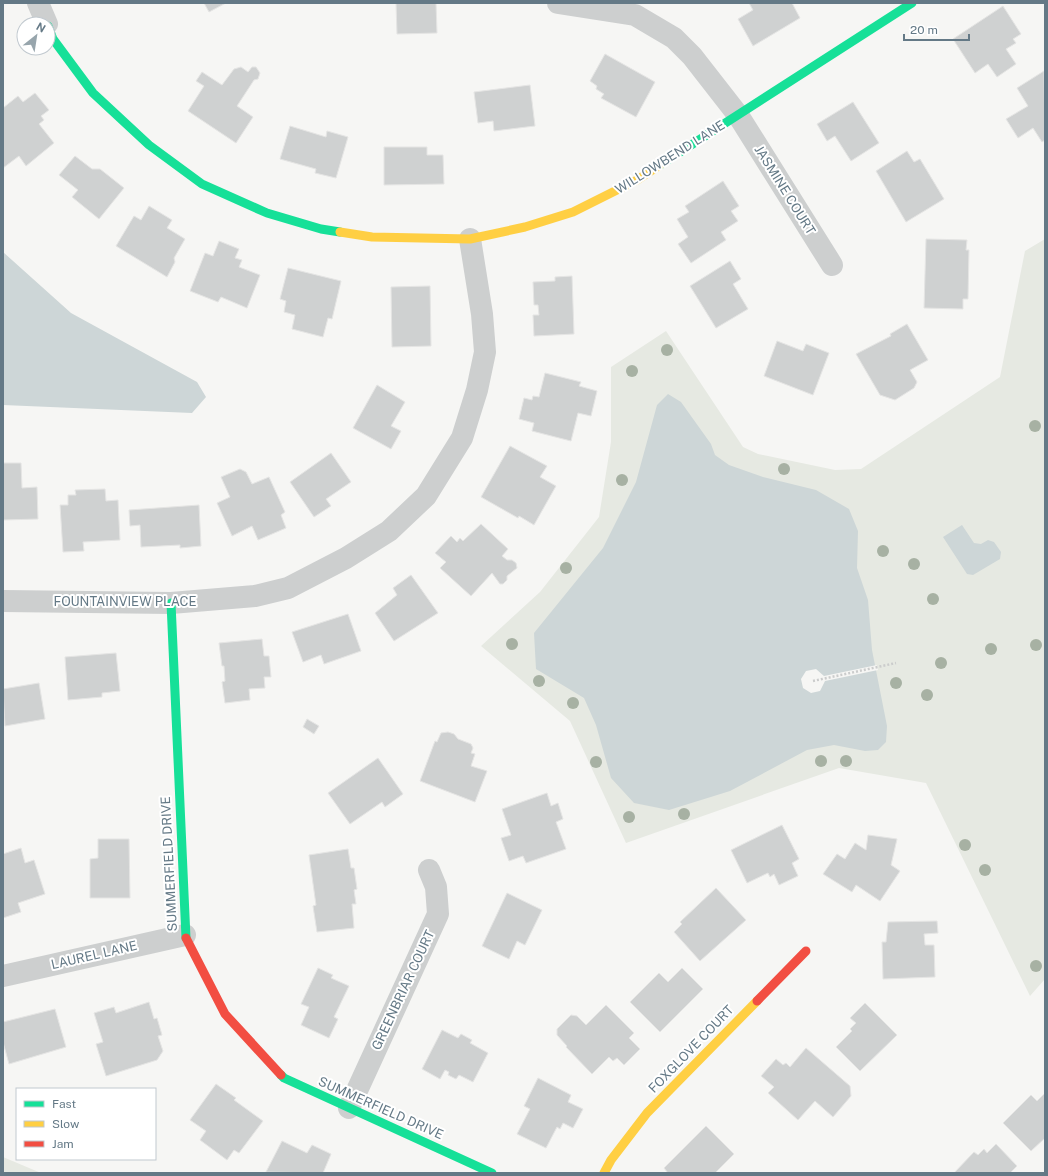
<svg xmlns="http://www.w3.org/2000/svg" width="1048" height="1176" font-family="'Public Sans',sans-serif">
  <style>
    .green { fill: #e6e9e2 }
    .water { fill: #cdd6d7 }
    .pier { fill: #f6f6f4 }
    .building { fill: #cfd1d1; stroke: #e5e5e4 }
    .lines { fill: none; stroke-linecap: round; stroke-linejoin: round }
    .path { stroke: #cbcccc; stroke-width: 2.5; stroke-dasharray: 2 2; stroke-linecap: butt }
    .street { stroke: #cdcfcf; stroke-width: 22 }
    .fast { stroke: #16e098; stroke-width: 9 }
    .slow { stroke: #ffcf43; stroke-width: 9 }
    .jam { stroke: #f24e42; stroke-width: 9 }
    .tree { fill: #a7b1a3 }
    .labels { text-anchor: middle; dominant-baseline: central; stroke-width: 4; stroke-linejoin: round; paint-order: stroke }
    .street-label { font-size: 13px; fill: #647986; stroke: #fff }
  </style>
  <rect width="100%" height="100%" fill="#f6f6f4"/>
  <g class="green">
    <path d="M1045 239V979L1030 996 926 783 839 768 626 843 570 721 481 646 540 592 599 517 611 442V367L666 331 743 447 758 454 835 470 861 469 1000 377 1025 251Z"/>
    <path d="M3 1157 41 1173H3Z"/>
  </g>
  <g class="water">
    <path d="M3 252 71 313 197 382 206 397 192 413 3 405Z"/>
    <path d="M668 394 681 402 711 444 715 455 729 465 763 477 816 490 849 509 858 531 857 568 868 600 872 650 887 726 886 742 878 750 865 751 834 745 807 750 730 791 669 810 634 803 611 778 596 725 584 698 536 669 534 633 603 548 636 482 657 405Z"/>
    <path d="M962 525 974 543 981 544 988 540 994 542 1001 552 1000 559 973 575 967 574 943 537Z"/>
  </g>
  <path class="pier" d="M877 665 878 670 825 681 820 691 811 693 803 688 801 679 806 671 816 669 824 676Z"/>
  <g class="building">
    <path d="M204 3H226L209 12Z"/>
    <path d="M396 3H436L437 33 397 34Z"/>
    <path d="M749 3H792L800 18 753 46 738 19 753 10Z"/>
    <path d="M1003 6 1021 34 1013 39 1016 43 1006 49 1016 64 997 77 988 64 975 73 953 39Z"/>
    <path d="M605 54 655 82 636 117 601 98 604 94 596 89 597 86 590 81Z"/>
    <path d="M241 67 248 72 252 67H256L260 73 258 79 254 80 237 106 253 117 236 143 188 111 204 86 196 81 202 72 222 85 234 69Z"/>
    <path d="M1044 71 1045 140 1042 142 1033 128 1018 138 1006 119 1028 106 1017 88Z"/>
    <path d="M530 85 535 126 494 131 493 121 478 123 474 92Z"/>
    <path d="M35 93 49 110 41 116 44 120 39 124 54 143 26 166 19 156 3 168V108L18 96 23 102Z"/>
    <path d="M853 102 879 143 851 161 835 136 827 141 817 124Z"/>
    <path d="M290 126 326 137 327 131 348 137 336 178 315 173 316 169 280 159Z"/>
    <path d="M384 147H427V155H443L444 184 384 185Z"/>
    <path d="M907 151 914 162 920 159 944 199 906 222 876 171Z"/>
    <path d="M75 156 92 169H100L124 188 99 219 72 197 78 190 59 175Z"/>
    <path d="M723 181 739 206 731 211 738 221 721 232 726 240 691 263 678 244 688 237 677 219 689 212 685 206Z"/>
    <path d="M149 206 172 220 167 228 185 239 174 258 175 262 167 277 116 246 134 216 141 220Z"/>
    <path d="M926 239 967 240 966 250H969L968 299H963V309L924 308Z"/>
    <path d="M219 241 239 249 235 258 242 260 239 267 260 275 247 308 221 297 218 302 190 291 205 253 213 256Z"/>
    <path d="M730 261 741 279 733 284 748 309 716 328 690 286Z"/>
    <path d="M288 268 341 281 332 319 328 318 323 337 292 329 295 315 284 312 286 301 280 299Z"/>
    <path d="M572 276 574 334 534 336 533 315H539L538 305H534L533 282 555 281V277Z"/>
    <path d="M430 286 431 346 392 347 391 287Z"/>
    <path d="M907 324 928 360 910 370 917 382 914 388 895 400 880 395 856 354 891 336 890 334Z"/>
    <path d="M777 341 803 351 806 344 829 353 813 395 764 376Z"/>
    <path d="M545 373 581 382 579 386 597 391 591 416 578 413 571 441 532 431 534 423 519 419 524 398 532 400 533 396 539 397Z"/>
    <path d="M377 385 405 402 391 426 401 431 391 449 353 428Z"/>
    <path d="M510 446 547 466 540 477 556 486 534 525 519 516 518 518 481 497Z"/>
    <path d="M331 453 351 482 326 499 331 506 314 517 290 482Z"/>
    <path d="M3 463H21L22 488 37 487 38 519 3 520Z"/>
    <path d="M240 469 246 472 252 484 269 477 285 512 281 515 286 528 258 540 252 526 232 536 217 503 230 497 221 477Z"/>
    <path d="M105 489 106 501 118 500 120 540 83 542 84 551 63 552 60 505H68V495H76L75 490Z"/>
    <path d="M199 505 201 546 180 548V545L141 547 140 525 130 526 129 510Z"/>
    <path d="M481 524 508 549 502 556 507 560H512L516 563 517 568 507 576V580L503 584H500L492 573 471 596 440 568 446 562 435 553 451 536 457 542 460 538 463 541Z"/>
    <path d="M411 575 438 613 394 641 375 613 397 595 393 588Z"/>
    <path d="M348 614 361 651 324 664 321 655 303 662 292 632Z"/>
    <path d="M262 639 264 656H269L271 677H264L265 688 249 689 250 700 225 703 222 682 225 681 224 666H222L219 643Z"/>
    <path d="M116 653 120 691 102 693V697L68 700 65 657Z"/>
    <path d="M39 683 45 719 5 726 3 689Z"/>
    <path d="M307 719 319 726 314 734 303 727Z"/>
    <path d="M448 732 454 734 458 739 471 744 473 748 471 753 475 754 471 766 487 771 475 802 420 781 435 741 437 742 441 733Z"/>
    <path d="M378 758 403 794 385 807 382 802 350 824 328 793Z"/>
    <path d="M547 793 551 806 558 803 563 819 556 822 566 849 526 863 523 856 509 861 501 838 511 835 502 809Z"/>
    <path d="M782 825 799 859 792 863 798 876 779 885 774 874 770 877 768 873 747 883 731 850Z"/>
    <path d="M868 835 897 839 891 865 900 871 880 901 856 885 852 892 823 874 837 854 845 859 855 843 866 850Z"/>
    <path d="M98 839H129L130 898H90V859L98 858Z"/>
    <path d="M21 848 25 863 34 860 45 894 18 903 21 912 3 918V854Z"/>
    <path d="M348 849 351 868H354L357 889 354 890 356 904H352L354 928 317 932 313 906 316 905 309 855Z"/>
    <path d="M716 888 746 920 700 961 674 932 682 924 680 922Z"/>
    <path d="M507 893 542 910 525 945 517 941 509 959 482 946Z"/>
    <path d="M937 921 938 933 924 934 925 945H934L935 977 883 979 882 942H886L888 922Z"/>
    <path d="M318 968 333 975 331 978 349 986 334 1017 338 1019 329 1038 301 1025 309 1007 301 1004Z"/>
    <path d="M682 968 703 989 660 1032 630 1002 659 973 668 982Z"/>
    <path d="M149 1002 154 1019 157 1018 162 1035 158 1036 163 1051 157 1060 106 1076 96 1044 103 1042 94 1013 114 1007 116 1013Z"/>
    <path d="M865 1003 897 1035 860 1071 836 1047 852 1031 850 1029 856 1023 850 1018Z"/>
    <path d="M606 1005 634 1033 629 1038 640 1049 624 1065 617 1058 613 1061 609 1057 592 1074 566 1047 567 1046 557 1035V1029L571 1015 577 1016 586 1025Z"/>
    <path d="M55 1009 66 1047 9 1064 3 1042V1022Z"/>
    <path d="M442 1030 458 1038 461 1034 472 1040 470 1043 488 1053 473 1082 459 1075 456 1079 448 1075 449 1072 445 1070 440 1079 422 1069Z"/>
    <path d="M806 1048 850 1086 851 1096 833 1117 815 1101 798 1120 768 1093 774 1087 761 1076 776 1059 783 1065 786 1063 790 1067Z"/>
    <path d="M538 1078 571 1095 568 1102 583 1109 573 1128 563 1123 560 1129 557 1127 546 1148 517 1134 530 1109 524 1106Z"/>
    <path d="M216 1084 236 1098 234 1100 263 1121 239 1153 234 1150 227 1160 200 1140 206 1131 190 1120Z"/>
    <path d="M1045 1093V1138L1031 1151 1003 1123 1031 1095 1037 1101Z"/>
    <path d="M706 1126 734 1154 715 1173H668L664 1168Z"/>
    <path d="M282 1141 307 1153 312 1145 331 1154 323 1173 266 1172Z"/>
    <path d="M996 1144 1017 1166 1010 1173H954L974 1152 978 1155 984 1149 987 1153Z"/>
  </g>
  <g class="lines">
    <path class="path" d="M813 681 896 663"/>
    <g class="street">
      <path d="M38 3 47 24"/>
      <path d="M558 3 635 15 674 38 692 56 738 115 832 265"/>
      <path d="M3 601 171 603 255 596 288 588 346 558 389 531 426 496 462 438 477 390 485 352 482 314 470 239"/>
      <path d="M3 976 185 935"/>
      <path d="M349 1108 438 914 436 887 429 870"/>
    </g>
    <g class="fast">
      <path d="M48 26 53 39 93 93 149 145 202 184 267 213 321 229 340 232"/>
      <path d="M660 165 912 3"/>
      <path d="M171 603 186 938"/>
      <path d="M281 1075 284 1078 492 1173"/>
    </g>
    <g class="slow">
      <path d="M340 232 372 237 470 239 525 227 573 212 637 180 660 165"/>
      <path d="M604 1173 611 1160 647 1113 757 1001"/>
    </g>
    <g class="jam">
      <path d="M186 938 225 1014 281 1075"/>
      <path d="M757 1001 806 951"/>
    </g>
  </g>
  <g class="tree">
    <circle cx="667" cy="350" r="6"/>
    <circle cx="632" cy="371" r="6"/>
    <circle cx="1035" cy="426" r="6"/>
    <circle cx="784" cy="469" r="6"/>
    <circle cx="622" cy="480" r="6"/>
    <circle cx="883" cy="551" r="6"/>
    <circle cx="914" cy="564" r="6"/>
    <circle cx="566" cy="568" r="6"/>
    <circle cx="933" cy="599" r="6"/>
    <circle cx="512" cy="644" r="6"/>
    <circle cx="1036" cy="645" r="6"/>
    <circle cx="991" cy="649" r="6"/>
    <circle cx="941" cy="663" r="6"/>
    <circle cx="539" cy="681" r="6"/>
    <circle cx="896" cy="683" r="6"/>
    <circle cx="927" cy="695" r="6"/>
    <circle cx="573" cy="703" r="6"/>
    <circle cx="821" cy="761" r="6"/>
    <circle cx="846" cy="761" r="6"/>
    <circle cx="596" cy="762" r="6"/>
    <circle cx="684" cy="814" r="6"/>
    <circle cx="629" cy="817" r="6"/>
    <circle cx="965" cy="845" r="6"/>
    <circle cx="985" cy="870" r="6"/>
    <circle cx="1036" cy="966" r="6"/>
  </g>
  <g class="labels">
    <g class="street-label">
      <text transform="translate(670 157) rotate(-32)">WILLOWBEND LANE</text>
      <text transform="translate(785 190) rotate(58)">JASMINE COURT</text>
      <text x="125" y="601">FOUNTAINVIEW PLACE</text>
      <text transform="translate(169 864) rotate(-93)">SUMMERFIELD DRIVE</text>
      <text transform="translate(94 955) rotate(-13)">LAUREL LANE</text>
      <text transform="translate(403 990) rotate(-65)">GREENBRIAR COURT</text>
      <text transform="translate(691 1049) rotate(-46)">FOXGLOVE COURT</text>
      <text transform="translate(381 1108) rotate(24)">SUMMERFIELD DRIVE</text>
    </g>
  </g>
  <rect width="1048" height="1176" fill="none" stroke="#647986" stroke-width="8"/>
  <rect x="16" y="1088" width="140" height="72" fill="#ffffff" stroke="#c1c9cf"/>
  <rect x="24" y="1101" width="20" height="6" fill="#16e098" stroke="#c1c9cf"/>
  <text x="52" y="1108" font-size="12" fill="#647986">Fast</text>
  <rect x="24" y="1121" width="20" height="6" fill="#ffcf43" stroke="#c1c9cf"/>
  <text x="52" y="1128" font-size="12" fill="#647986">Slow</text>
  <rect x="24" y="1141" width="20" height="6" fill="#f24e42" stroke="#c1c9cf"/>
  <text x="52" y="1148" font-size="12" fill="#647986">Jam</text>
  <g transform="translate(36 36) rotate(30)"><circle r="19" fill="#ffffff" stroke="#c1c9cf"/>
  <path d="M0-3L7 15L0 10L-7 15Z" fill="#97a5ac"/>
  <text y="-6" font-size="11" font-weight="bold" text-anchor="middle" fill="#647986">N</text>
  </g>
  <path d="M904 34v6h65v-6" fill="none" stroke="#647986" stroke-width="2"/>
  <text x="910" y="34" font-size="12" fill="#647986" stroke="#ffffff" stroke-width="3" paint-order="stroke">20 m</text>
</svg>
